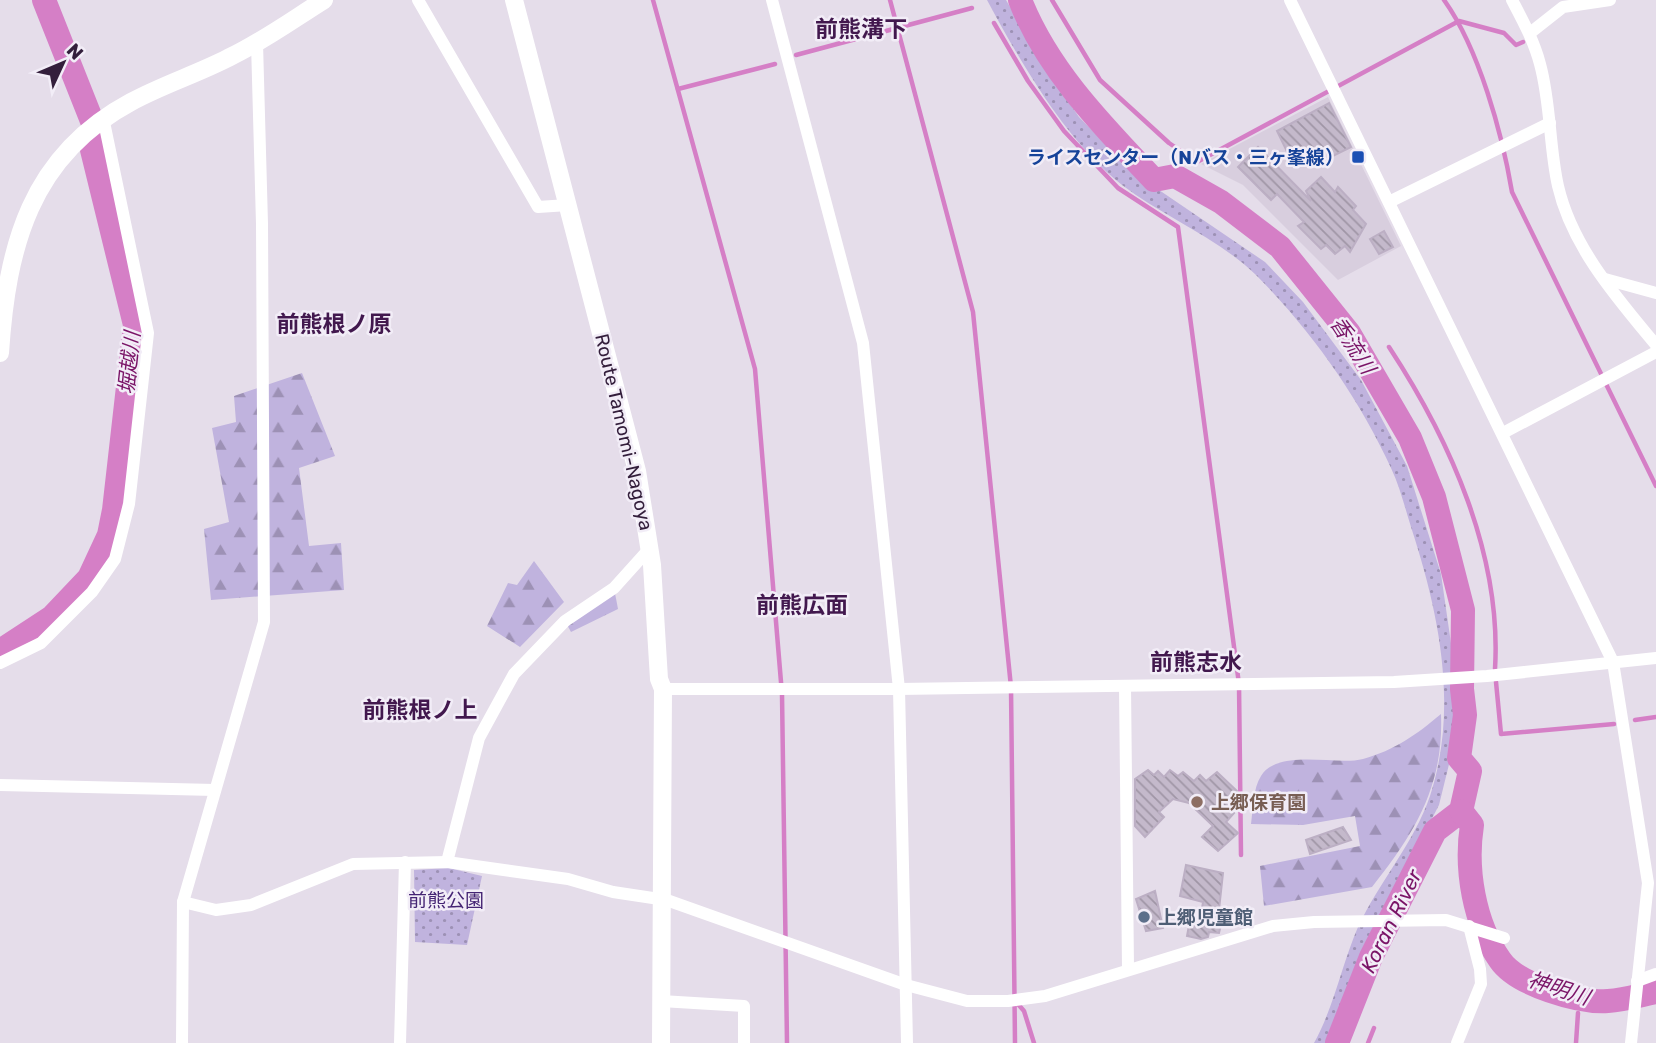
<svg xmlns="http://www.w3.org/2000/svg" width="1656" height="1043" font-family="Rubik,'Noto Sans JP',sans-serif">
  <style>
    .built { fill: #d8cede }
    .forest { fill: url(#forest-firs) }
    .park { fill: url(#park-dots) }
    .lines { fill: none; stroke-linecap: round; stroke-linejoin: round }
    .stream { stroke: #d57fc6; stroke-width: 4.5 }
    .river { stroke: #d57fc6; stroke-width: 24 }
    .building { fill: url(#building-back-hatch); stroke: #bcafc4; stroke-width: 2 }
    .street { stroke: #fff; stroke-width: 12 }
    .secondary { stroke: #fff; stroke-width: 18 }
    .transit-dot { fill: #1a4fb4; stroke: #f2edf7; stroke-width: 2.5 }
    .education-dot { fill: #8d6e63; stroke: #f2edf7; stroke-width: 2.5 }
    .service-dot { fill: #5c6f8a; stroke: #f2edf7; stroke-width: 2.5 }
    .labels { text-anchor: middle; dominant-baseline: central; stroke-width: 5; stroke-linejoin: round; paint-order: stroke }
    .transit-label { font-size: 19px; font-weight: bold; fill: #164399; stroke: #f2edf7; text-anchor: end }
    .street-label { font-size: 19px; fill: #331e3b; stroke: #f2edf7 }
    .education-label { font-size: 19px; font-weight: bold; fill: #785e54; stroke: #f2edf7; text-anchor: start }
    .park-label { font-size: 19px; fill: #452574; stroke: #f2edf7 }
    .service-label { font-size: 19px; font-weight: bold; fill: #4e5e75; stroke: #f2edf7; text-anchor: start }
    .water-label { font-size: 21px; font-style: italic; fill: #7a1467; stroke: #f2edf7 }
    .quarter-label { font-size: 23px; font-weight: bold; fill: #42184e; stroke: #f2edf7 }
  </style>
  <defs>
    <pattern id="forest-firs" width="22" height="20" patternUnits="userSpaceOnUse" patternTransform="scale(1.75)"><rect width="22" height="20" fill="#c0b3de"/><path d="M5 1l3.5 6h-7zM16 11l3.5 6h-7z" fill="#9d91b5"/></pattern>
    <pattern id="park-dots" width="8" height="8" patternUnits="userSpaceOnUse" patternTransform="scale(1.75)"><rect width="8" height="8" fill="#c0b3de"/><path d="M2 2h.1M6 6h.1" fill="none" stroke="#9d91b5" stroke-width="1.8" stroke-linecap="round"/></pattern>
    <pattern id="building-back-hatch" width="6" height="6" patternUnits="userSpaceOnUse" patternTransform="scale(1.75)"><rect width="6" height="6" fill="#c4b9cb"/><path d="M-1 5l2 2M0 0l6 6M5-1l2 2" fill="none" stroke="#a096a6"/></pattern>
  </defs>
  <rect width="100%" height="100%" fill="#e5ddea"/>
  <path class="built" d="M1328 97 1401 246 1338 280 1243 185 1201 164Z"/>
  <g class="forest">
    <path d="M302 373 335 456 299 468 309 546 341 543 344 590 211 600 204 529 229 522 212 428 236 422 234 396Z"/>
    <path d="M534 561 564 602 520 647 487 626 508 583 517 585Z"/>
    <path d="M614 588 618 609 571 632 565 621Z"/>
    <path d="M1441 714C1444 785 1415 833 1372 887L1264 906 1260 866 1360 846 1355 816 1303 825 1251 824C1253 810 1253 788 1261 776 1278 748 1337 766 1363 759 1395 750 1416 735 1441 714Z"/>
  </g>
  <g class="park">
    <path d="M987 0H1006L1047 71 1079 117 1134 173 1265 262 1303 302 1361 380 1407 466 1441 574 1455 671 1454 744 1439 805 1375 929 1329 1043H1314C1334 1007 1342 964 1358 927 1379 882 1414 843 1430 796 1459 707 1439 613 1411 527 1405 508 1400 487 1391 468 1359 398 1311 330 1256 275 1218 238 1164 217 1122 185 1065 140 1021 63 987 0Z"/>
    <path d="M449 868 482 876 467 945 415 942 414 870Z"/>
  </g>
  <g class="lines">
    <g class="stream">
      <path d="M653 0 755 369 782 694 787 1043"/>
      <path d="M890 0 973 312 1011 687 1015 1043"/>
      <path d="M1052 0 1100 80 1169 143 1197 162 1459 21 1504 33 1516 45 1523 42"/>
      <path d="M1444 0C1479 49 1502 133 1512 192L1656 486"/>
      <path d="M994 23 1028 81 1064 131 1118 188 1178 227 1239 684 1241 855"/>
      <path d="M796 55 972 8"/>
      <path d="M678 89 775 64"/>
      <path d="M1389 347C1450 440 1502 555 1495 669"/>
      <path d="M1496 682 1501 734 1614 724"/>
      <path d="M1635 720 1656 717"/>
      <path d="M1017 1003 1024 1011 1034 1043"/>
      <path d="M1368 1043 1374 1028"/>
      <path d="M1576 1043 1578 1013"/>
    </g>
    <g class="river">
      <path d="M1020 0C1048 71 1103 126 1154 180L1175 176 1221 202 1280 247 1349 333 1410 438 1434 497 1463 610 1462 689 1465 715 1459 758 1470 771 1461 811 1435 831 1371 957 1337 1043"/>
      <path d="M0 651 52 617 89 578 109 535 114 510 135 325 92 150 94 126 44 0"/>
      <path d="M1461 811 1472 825C1465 869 1474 923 1500 960 1517 985 1579 1003 1608 1001 1624 1000 1641 995 1656 992"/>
    </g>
  </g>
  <g class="building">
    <path d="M1329 103 1351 147 1329 158 1325 149 1293 164 1277 131Z"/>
    <path d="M1258 147 1311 201 1306 191 1321 177 1335 192 1338 187 1356 206 1353 210 1366 224 1350 252 1345 246 1335 254 1326 245 1321 249 1298 226 1304 222 1277 194 1271 200 1238 167Z"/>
    <path d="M1384 231 1393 247 1379 254 1370 239Z"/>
    <path d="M1148 770 1154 775 1158 771 1164 777 1170 770 1178 776 1183 772 1194 781 1200 775 1206 781 1217 772 1237 791 1233 795 1237 801 1230 809 1234 813 1226 822 1238 833 1218 851 1202 837 1213 826 1189 803 1173 799 1159 812 1164 817 1145 837 1135 826V779Z"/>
    <path d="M1343 827 1351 840 1310 854 1306 840Z"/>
    <path d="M1186 865 1223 873 1219 910 1224 912 1219 933 1209 932 1208 937 1201 939 1187 936 1190 920 1200 922 1203 902 1180 896Z"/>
    <path d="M1155 891 1163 928 1146 931 1136 899Z"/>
  </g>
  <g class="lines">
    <g class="street">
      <path d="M418 0 538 207 568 205"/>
      <path d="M772 0 863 343 899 689 907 1043"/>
      <path d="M1290 0 1613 662 1648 883 1631 1043"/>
      <path d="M1512 0C1523 21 1534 41 1540 64 1551 104 1549 146 1558 186 1572 247 1617 298 1656 345"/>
      <path d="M1530 33 1563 7 1610 0"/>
      <path d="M1389 202 1550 123"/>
      <path d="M1605 279 1656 293"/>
      <path d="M1503 433 1656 352"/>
      <path d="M0 663 41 643 92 592 115 559 129 504 148 333 104 122"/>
      <path d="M1125 686 1128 968"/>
      <path d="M663 689H899L1394 682 1487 676 1656 658"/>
      <path d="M0 785 215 790"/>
      <path d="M447 862 479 738 514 674 565 621 614 588 650 548"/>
      <path d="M661 898 906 985 967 1001H1008L1045 996 1273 926 1314 922 1446 920 1504 938"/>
      <path d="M183 902 216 910 251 905 353 864 447 862 568 879 613 892 666 900"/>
      <path d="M1637 981 1656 974"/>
      <path d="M661 1001 744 1006V1043"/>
      <path d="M182 1043 183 902 264 622 262 224 257 43"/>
      <path d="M400 1043 405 862"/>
      <path d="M1457 1043 1481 984 1480 969 1469 926"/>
    </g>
    <g class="secondary">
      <path d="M514 0 637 471 652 565 659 679 663 689 661 1043"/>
      <path d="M0 353C7 247 30 156 131 102 162 85 197 74 228 58 262 42 292 20 324 0"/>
    </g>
  </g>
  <rect class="transit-dot" x="1351" y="150" width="14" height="14" rx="3.5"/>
  <circle class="education-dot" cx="1197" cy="802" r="7"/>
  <circle class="service-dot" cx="1144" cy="917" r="7"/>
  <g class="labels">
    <g class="transit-label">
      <text x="1344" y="157">ライスセンター（Nバス・三ヶ峯線）</text>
    </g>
    <g class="street-label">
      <text transform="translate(624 432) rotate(77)">Route Tamomi-Nagoya</text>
    </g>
    <g class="education-label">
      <text x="1211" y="802">上郷保育園</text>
    </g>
    <g class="park-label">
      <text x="446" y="900">前熊公園</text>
    </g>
    <g class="service-label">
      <text x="1158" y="917">上郷児童館</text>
    </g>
    <g class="water-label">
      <text transform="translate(1353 345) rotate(57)">香流川</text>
      <text transform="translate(129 363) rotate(-84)">堀越川</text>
      <text transform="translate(1391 921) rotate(-64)">Koran River</text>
      <text transform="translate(1559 988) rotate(18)">神明川</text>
    </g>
    <g class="quarter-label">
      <text x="861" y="29">前熊溝下</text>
      <text x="334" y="324">前熊根ノ原</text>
      <text x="802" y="605">前熊広面</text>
      <text x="1196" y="662">前熊志水</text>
      <text x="420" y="710">前熊根ノ上</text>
    </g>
  </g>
  <g transform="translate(63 63) rotate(46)" stroke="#f2edf7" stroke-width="5" paint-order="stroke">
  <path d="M0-5L12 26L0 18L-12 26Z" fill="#331e3b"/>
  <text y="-10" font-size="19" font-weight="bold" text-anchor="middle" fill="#331e3b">N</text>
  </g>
</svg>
